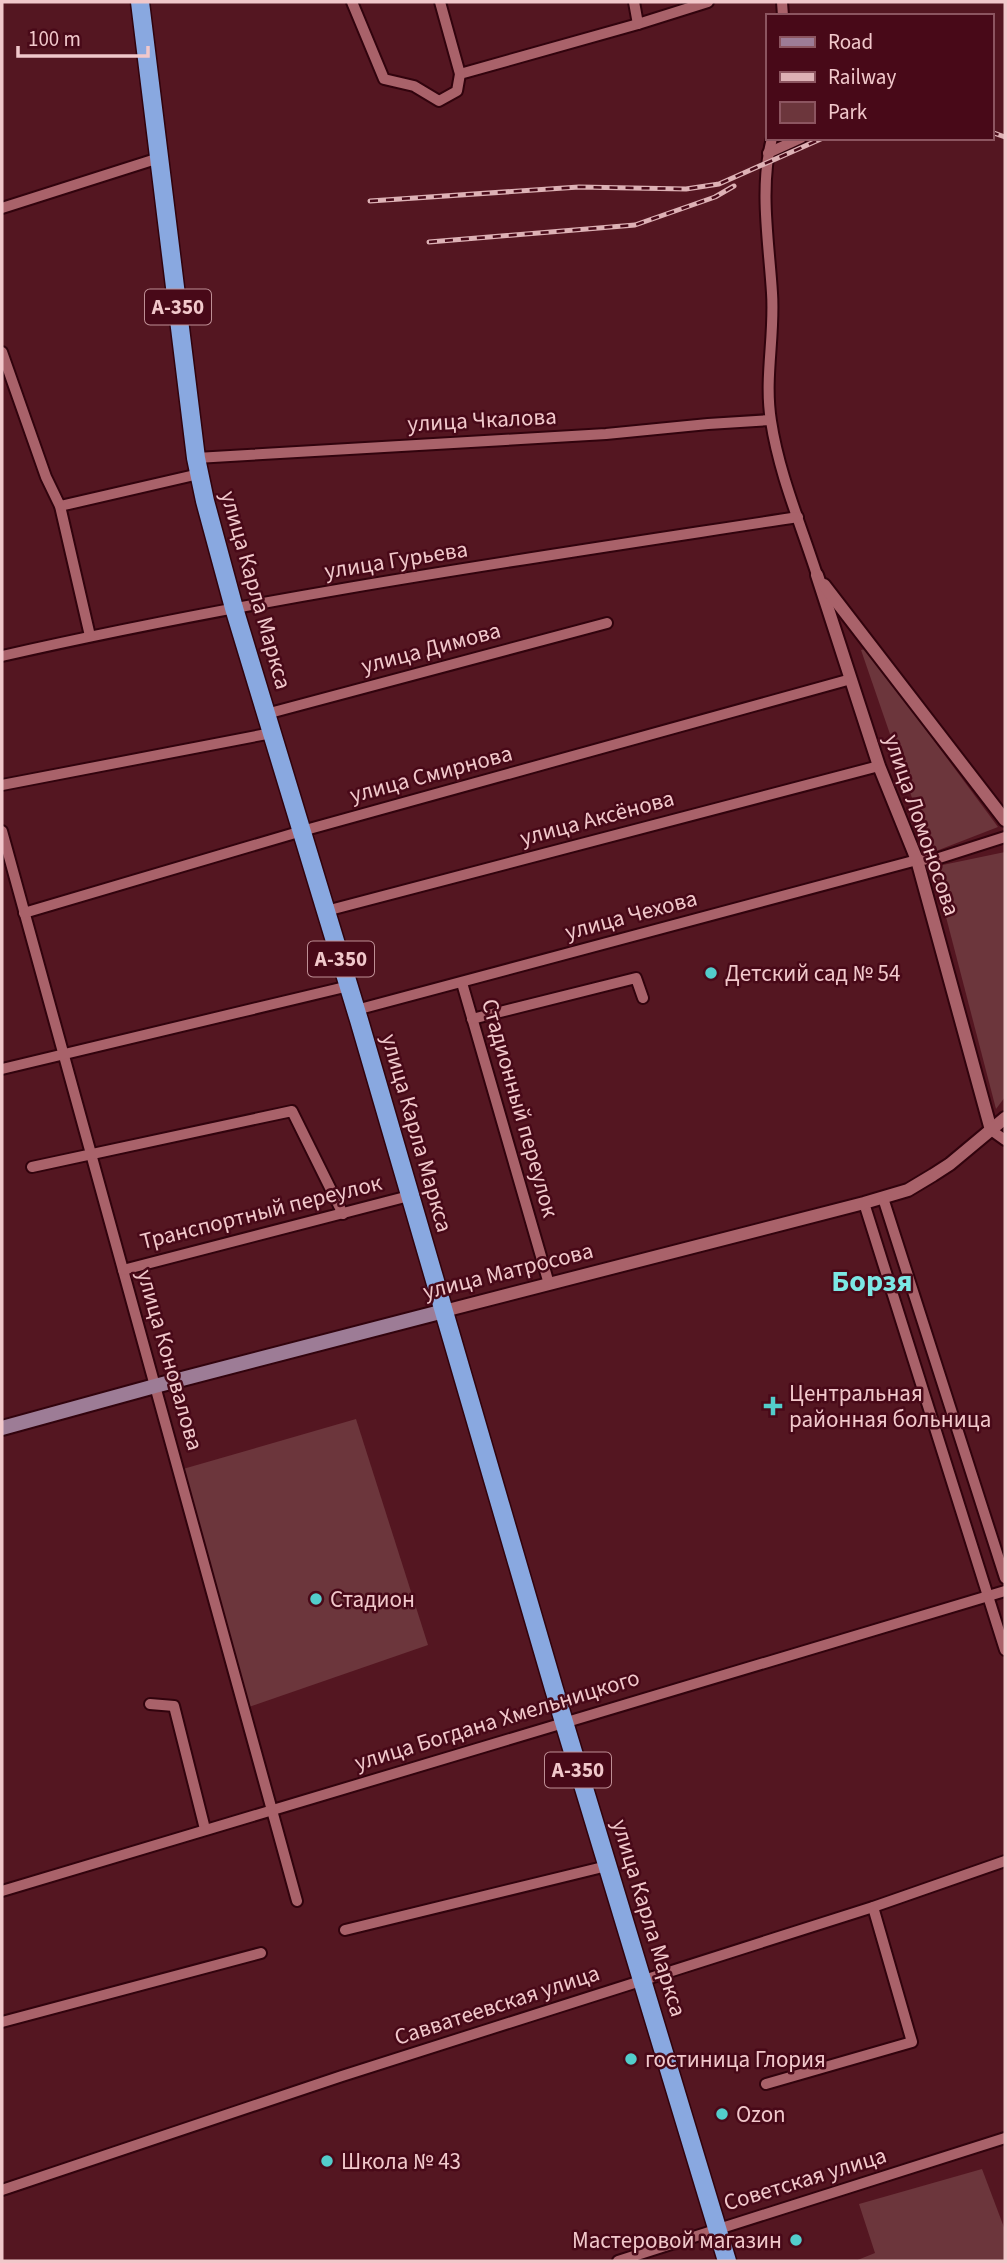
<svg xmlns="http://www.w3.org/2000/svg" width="1007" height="2263" font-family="'Source Sans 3',sans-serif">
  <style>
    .green { fill: #6c363c }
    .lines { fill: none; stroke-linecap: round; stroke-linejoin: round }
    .minor-casing { stroke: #31030d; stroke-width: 14 }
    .tertiary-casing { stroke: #31030d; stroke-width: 16 }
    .secondary-casing { stroke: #31030d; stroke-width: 18 }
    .trunk-casing { stroke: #31030d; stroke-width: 21 }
    .minor { stroke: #a9626a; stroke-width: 10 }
    .tertiary { stroke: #a9626a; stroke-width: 12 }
    .secondary { stroke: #9d7c96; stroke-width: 14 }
    .trunk { stroke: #89a8e0; stroke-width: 18 }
    .rail-casing { stroke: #ddb1b5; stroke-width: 5 }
    .rail { stroke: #480918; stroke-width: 2.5; stroke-dasharray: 8; stroke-linecap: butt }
    .poi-dot { fill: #53cdcb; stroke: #480918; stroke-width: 2.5 }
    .labels { text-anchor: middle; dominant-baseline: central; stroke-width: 5; stroke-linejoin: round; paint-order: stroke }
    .shield { fill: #480918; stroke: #be8f95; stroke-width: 2 }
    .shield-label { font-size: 21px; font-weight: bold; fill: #f1c8cb }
    .street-label { font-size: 23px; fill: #f1c8cb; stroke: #480918 }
    .poi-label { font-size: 23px; fill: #f1c8cb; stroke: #480918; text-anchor: start }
    .district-label { font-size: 30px; font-weight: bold; fill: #7ce8e5; stroke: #480918 }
  </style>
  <rect width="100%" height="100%" fill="#541621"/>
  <g class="green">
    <path d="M866 649 998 827 931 853 861 650Z"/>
    <path d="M1005 852V1097L996 1109 933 867Z"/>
    <path d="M356 1419 428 1645 249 1707 183 1469Z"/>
    <path d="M982 2169 1005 2230V2261H855L875 2253 859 2204Z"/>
  </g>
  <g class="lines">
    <defs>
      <g id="minor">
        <path d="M352 2 384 79 414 86 439 101 457 91 460 74 638 24 708 2"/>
        <path d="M440 2 460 74"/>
        <path d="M634 2 638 24"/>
        <path d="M782 2 783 16"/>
        <path d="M772 138C759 188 769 243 772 293 775 336 764 378 771 421 779 474 801 525 817 575"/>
        <path d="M768 153 801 138"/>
        <path d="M2 208 159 158"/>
        <path d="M2 352 46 477 60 506 90 636"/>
        <path d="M196 458 606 434 708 424 770 420"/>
        <path d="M60 506 199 474"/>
        <path d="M2 656C265 596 532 558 798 517"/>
        <path d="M266 714 607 623"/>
        <path d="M2 785 272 733"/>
        <path d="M2 831 297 1901"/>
        <path d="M326 911 879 766"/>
        <path d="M24 913 302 831 851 679"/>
        <path d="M462 983 549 1284"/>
        <path d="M356 1010 917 860 936 859 1005 837"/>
        <path d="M472 1019 636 978 643 998"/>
        <path d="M2 1069 349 986"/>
        <path d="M991 1130 1005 1140"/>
        <path d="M32 1167 292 1111 343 1214"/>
        <path d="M883 1198 1005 1578"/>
        <path d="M864 1203 1005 1650"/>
        <path d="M123 1270 409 1196"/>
        <path d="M150 1704 174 1706 205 1829"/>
        <path d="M2 1891 1005 1591"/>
        <path d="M345 1930 607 1866"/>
        <path d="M2 2022 261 1953"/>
        <path d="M766 2084 912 2042 873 1907"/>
        <path d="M2 2190 342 2076 873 1907 1005 1861"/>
        <path d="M618 2261 1005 2138"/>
      </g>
      <g id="tertiary">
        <path d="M817 575 879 766 917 860 991 1130"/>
        <path d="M824 585 1005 820"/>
        <path d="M444 1311 864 1203 908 1190 933 1175 950 1164 1005 1118"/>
      </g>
      <path id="secondary" d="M2 1428 155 1386 444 1311"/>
      <path id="trunk" d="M140 2 196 458 205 501 234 608 359 1020 554 1689 727 2261"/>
    </defs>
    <use href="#minor" class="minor-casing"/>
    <use href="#tertiary" class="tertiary-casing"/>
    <use href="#secondary" class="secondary-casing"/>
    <use href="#trunk" class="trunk-casing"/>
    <use href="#minor" class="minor"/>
    <use href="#tertiary" class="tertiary"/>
    <use href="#secondary" class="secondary"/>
    <use href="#trunk" class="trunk"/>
    <defs>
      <g id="rail">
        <path d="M991 132 1005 137"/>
        <path d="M370 201 579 187 686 189 719 184 823 138"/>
        <path d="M429 242 635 225 715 197 734 186"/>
      </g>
    </defs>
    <use href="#rail" class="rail-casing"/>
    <use href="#rail" class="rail"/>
  </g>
  <g class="poi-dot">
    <circle cx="711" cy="973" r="7"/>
    <path d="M769.5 1395.5h7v7h7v7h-7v7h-7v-7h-7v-7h7z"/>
    <circle cx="316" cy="1599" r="7"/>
    <circle cx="631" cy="2059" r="7"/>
    <circle cx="722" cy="2114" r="7"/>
    <circle cx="327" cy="2161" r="7"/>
    <circle cx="796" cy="2240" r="7"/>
  </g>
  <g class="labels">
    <g class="shield">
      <rect x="145" y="289.5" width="66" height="35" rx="5"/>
      <rect x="308" y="941.5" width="66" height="35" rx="5"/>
      <rect x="545" y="1752.5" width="66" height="35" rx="5"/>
    </g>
    <g class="shield-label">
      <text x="178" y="307">А-350</text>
      <text x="341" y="959">А-350</text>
      <text x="578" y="1770">А-350</text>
    </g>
    <g class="street-label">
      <text transform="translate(482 420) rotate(-3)">улица Чкалова</text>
      <text transform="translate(396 560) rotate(-9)">улица Гурьева</text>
      <text transform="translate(256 590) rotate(74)">улица Карла Маркса</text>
      <text transform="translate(431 648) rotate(-15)">улица Димова</text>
      <text transform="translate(431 774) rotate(-15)">улица Смирнова</text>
      <text transform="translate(597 818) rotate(-15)">улица Аксёнова</text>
      <text transform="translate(922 825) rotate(71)">улица Ломоносова</text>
      <text transform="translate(631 915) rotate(-15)">улица Чехова</text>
      <text transform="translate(520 1108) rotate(74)">Стадионный переулок</text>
      <text transform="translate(417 1133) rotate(74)">улица Карла Маркса</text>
      <text transform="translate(261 1212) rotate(-14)">Транспортный переулок</text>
      <text transform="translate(508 1271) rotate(-14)">улица Матросова</text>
      <text transform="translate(170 1360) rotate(74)">улица Коновалова</text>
      <text transform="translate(497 1720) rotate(-17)">улица Богдана Хмельницкого</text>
      <text transform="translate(649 1918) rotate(73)">улица Карла Маркса</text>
      <text transform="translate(497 2005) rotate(-18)">Савватеевская улица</text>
      <text transform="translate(805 2179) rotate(-17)">Советская улица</text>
    </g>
    <g class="poi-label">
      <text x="725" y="973">Детский сад № 54</text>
      <text x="789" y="1393">Центральная<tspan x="789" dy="26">районная больница</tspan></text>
      <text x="330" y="1599">Стадион</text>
      <text x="645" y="2059">гостиница Глория</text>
      <text x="736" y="2114">Ozon</text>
      <text x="341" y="2161">Школа № 43</text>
      <text x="782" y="2240" text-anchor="end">Мастеровой магазин</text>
    </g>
    <g class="district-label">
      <text x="872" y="1281">Борзя</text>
    </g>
  </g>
  <rect width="1007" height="2263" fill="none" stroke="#f1c8cb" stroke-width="7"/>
  <rect x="766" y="14" width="228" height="126" fill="#480918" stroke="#8c5560" stroke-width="2"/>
  <rect x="780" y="37" width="35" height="10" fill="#9d7c96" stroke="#8c5560" stroke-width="2"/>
  <text x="828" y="49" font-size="21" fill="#f1c8cb">Road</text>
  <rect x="780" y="72" width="35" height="10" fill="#ddb1b5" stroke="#8c5560" stroke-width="2"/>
  <text x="828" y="84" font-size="21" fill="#f1c8cb">Railway</text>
  <rect x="780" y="102" width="35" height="21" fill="#6c363c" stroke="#8c5560" stroke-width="2"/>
  <text x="828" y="119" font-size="21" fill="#f1c8cb">Park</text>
  <path d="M18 46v10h130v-10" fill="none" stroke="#f1c8cb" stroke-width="3.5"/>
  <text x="28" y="46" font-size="21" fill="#f1c8cb" stroke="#480918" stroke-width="5" paint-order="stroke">100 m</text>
</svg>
